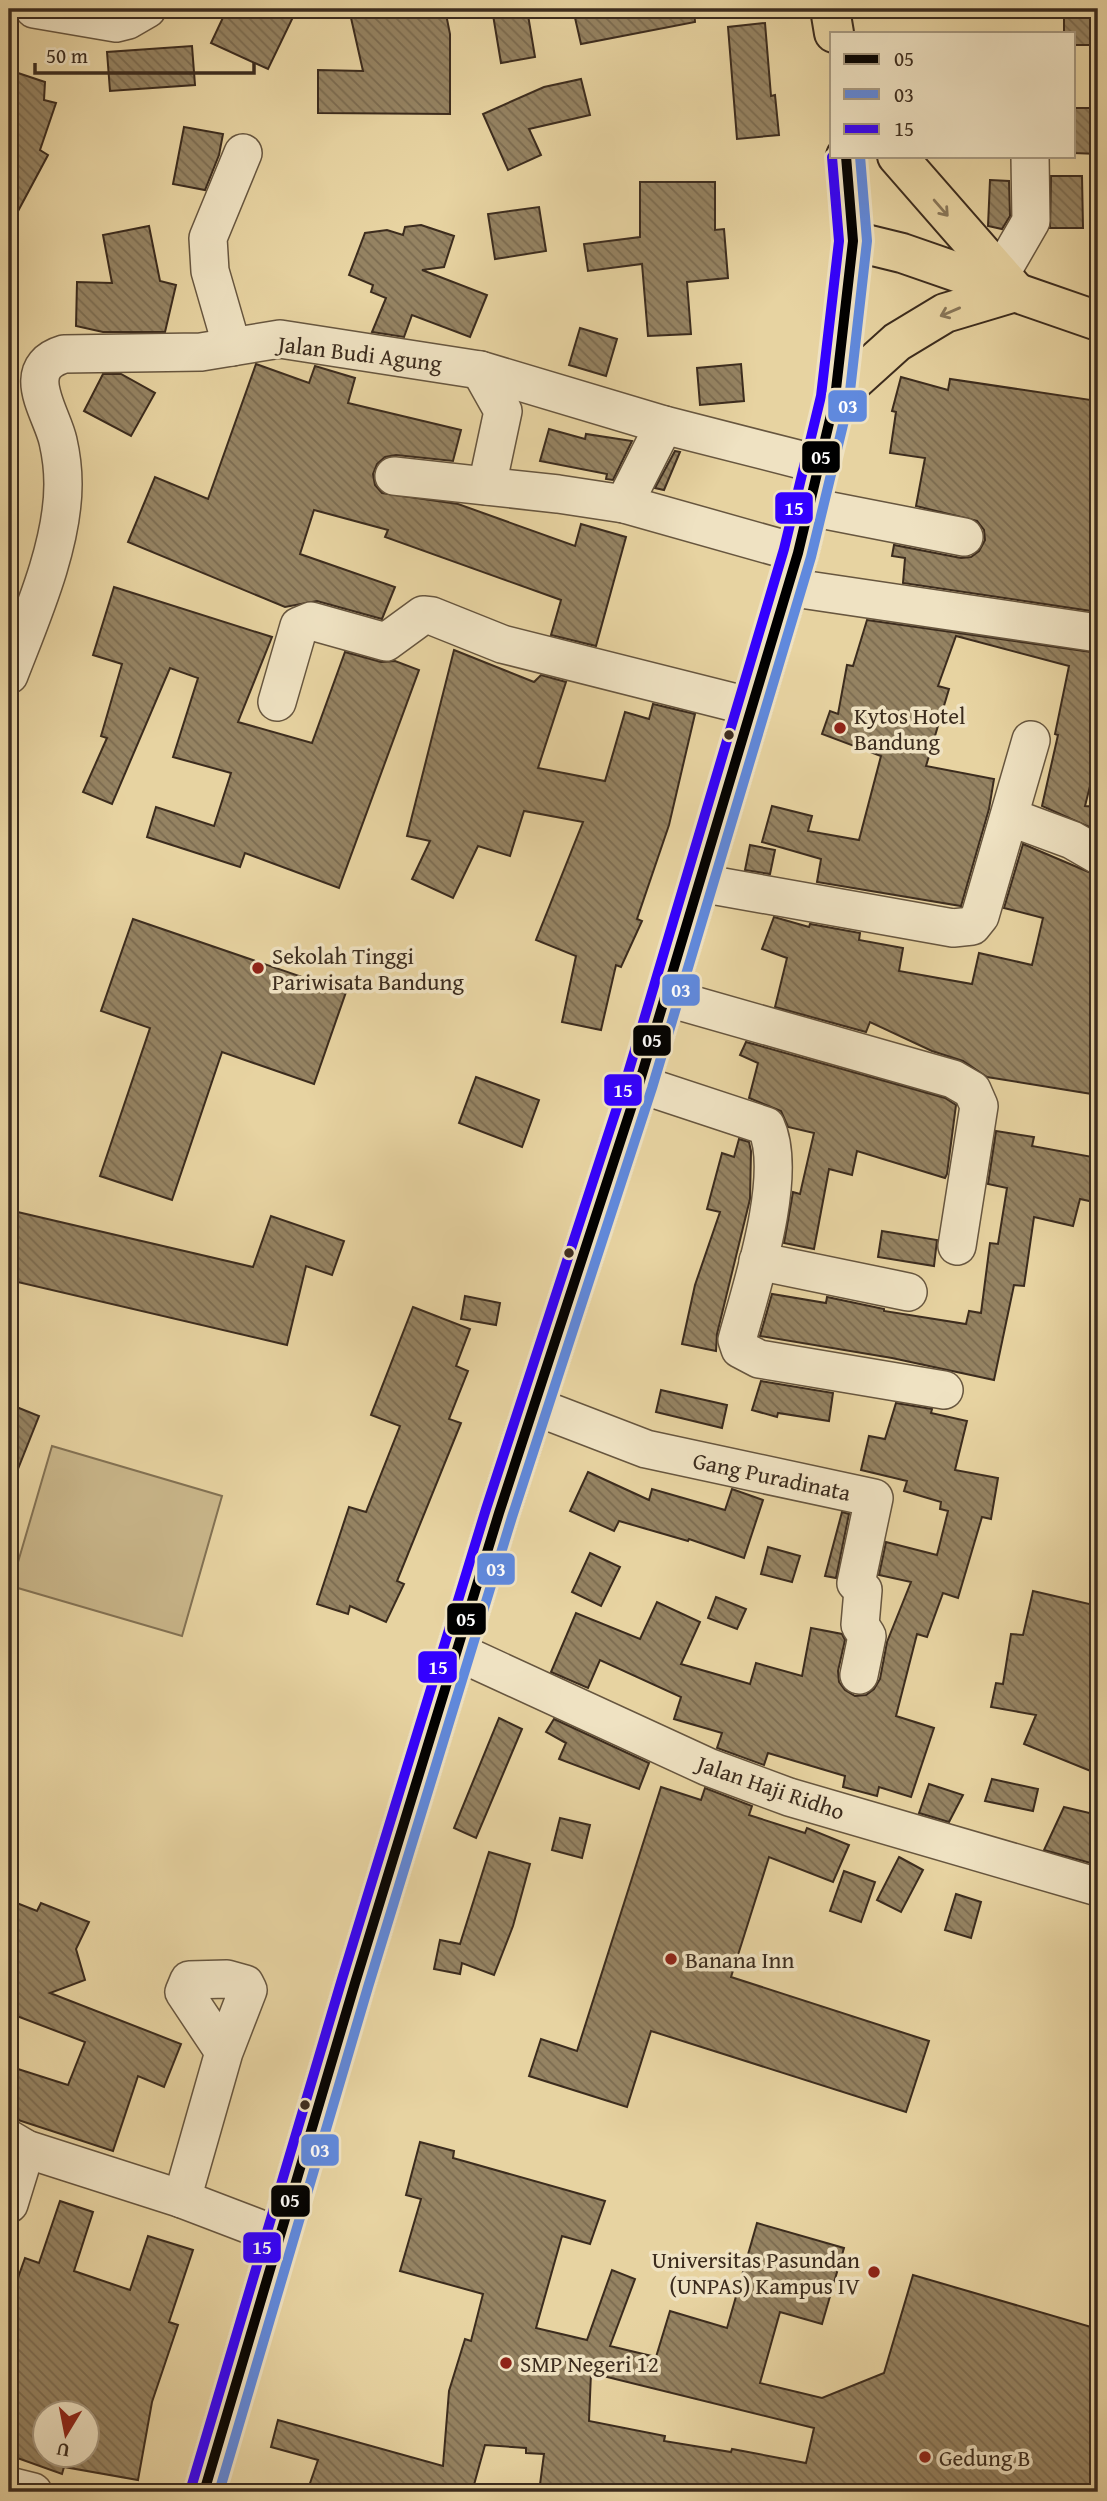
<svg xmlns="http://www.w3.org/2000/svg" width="1107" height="2501" font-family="'Gentium Book Plus',serif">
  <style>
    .grass { fill: #cab78b; stroke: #837254; stroke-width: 2 }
    .building { fill: url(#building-back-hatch); stroke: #3c2c1e; stroke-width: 2; fill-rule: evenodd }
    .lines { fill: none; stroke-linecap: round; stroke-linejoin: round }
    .minor-casing { stroke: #67563f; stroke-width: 40 }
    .major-casing { stroke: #3c2c1e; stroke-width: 42 }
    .minor { stroke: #efe2c2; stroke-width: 37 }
    .major { stroke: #e7d3a1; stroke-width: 38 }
    .bus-1-casing { stroke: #efe2c2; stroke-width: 16 }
    .bus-2-casing { stroke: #efe2c2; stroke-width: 16 }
    .bus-3-casing { stroke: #efe2c2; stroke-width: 16 }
    .bus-1 { stroke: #000; stroke-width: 10 }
    .bus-2 { stroke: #6089dd; stroke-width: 10 }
    .bus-3 { stroke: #30f; stroke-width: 10 }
    .oneway { stroke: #897759 }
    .poi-dot { fill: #8f2418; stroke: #efe2c2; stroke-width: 2.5 }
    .bus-dot { fill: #3c2c1e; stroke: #efe2c2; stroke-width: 2.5 }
    .labels { text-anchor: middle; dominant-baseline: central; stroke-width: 7; stroke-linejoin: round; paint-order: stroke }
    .street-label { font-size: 23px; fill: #3c2c1e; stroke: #efe2c2 }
    .poi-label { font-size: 23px; fill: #3c2c1e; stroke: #efe2c2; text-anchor: start }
    .line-badge { stroke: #efe2c2; stroke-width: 2.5 }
    .badge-label { font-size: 19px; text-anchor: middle; font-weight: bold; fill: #fff }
  </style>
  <defs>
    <pattern id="building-back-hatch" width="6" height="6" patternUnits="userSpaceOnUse" patternTransform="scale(1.75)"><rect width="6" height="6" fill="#958362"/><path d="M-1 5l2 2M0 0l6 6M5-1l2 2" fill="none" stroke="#7b6b50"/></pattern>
  </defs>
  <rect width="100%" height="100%" fill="#e7d3a1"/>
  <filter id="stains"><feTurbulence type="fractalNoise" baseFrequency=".00286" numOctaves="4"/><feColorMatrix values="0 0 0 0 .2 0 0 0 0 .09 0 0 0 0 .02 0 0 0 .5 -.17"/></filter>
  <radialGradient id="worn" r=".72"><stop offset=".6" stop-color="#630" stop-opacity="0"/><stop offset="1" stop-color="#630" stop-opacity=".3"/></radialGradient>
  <path class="grass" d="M52 1446 222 1496 182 1636 11 1586Z"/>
  <g class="building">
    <path d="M227 9H282L294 15 268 69 211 43Z"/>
    <path d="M349 9H445L450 34V114L318 113V70L363 71Z"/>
    <path d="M492 9H527L535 57 501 63Z"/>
    <path d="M573 9H694L695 22 581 44Z"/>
    <path d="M1064 9H1098V45H1074V33H1064Z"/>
    <path d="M765 23 771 96 775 95 779 135 737 139 728 27Z"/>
    <path d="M192 46 195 85 110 91 107 52Z"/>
    <path d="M9 70 45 82 44 100 56 103 40 150 48 155 9 228Z"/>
    <path d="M581 79 590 115 529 129 541 155 508 170 483 114 544 87Z"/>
    <path d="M1074 108H1098V154L1074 153Z"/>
    <path d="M184 127 223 134 219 155 205 190 173 184Z"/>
    <path d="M1051 176H1082L1083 228H1050Z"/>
    <path d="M990 180 1009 181 1010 216 1002 229 988 226Z"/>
    <path d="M640 182H715V230L724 229 728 278 687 282 691 334 648 336 642 264 588 271 584 244 640 237Z"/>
    <path d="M539 207 546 251 495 259 488 214Z"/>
    <path d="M421 225 454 236 444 267 422 270 487 295 470 337 412 315 404 337 372 332 386 298 371 292 373 285 349 275 365 233 387 230 403 235 405 227Z"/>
    <path d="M149 226 160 281 176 285 165 332H103L76 326 77 282 112 283 103 235Z"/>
    <path d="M580 328 617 339 606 376 569 365Z"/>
    <path d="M256 364 309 383 315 366 355 378 348 403 461 430 453 461 396 455 385 457 377 464 373 474 375 485 382 493 458 504 575 546 581 524 626 537 596 646 551 635 561 600 385 537 388 530 314 510 300 554 395 587 382 619 317 601 285 607 128 542 155 477 208 499Z"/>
    <path d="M741 364 744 401 700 405 697 368Z"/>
    <path d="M103 374H121L155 393 131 436 84 411Z"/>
    <path d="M901 377 948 390 950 379 1091 400V407H1098V612L903 583 905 558 892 556 894 545 961 558 971 557 979 551 985 540 984 530 977 521 916 506 925 458 890 453 896 412 892 411Z"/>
    <path d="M549 429 585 439 586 434 632 441 613 480 606 479 607 474 540 461Z"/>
    <path d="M675 451 680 452 664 490 655 488Z"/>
    <path d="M114 587 272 637 238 722 312 743 345 652 381 662 395 661 419 670 339 888 245 853 240 867 147 837 156 807 214 826 231 773 173 757 198 678 170 668 112 804 83 792 107 738 101 736 122 664 93 655Z"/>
    <path d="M867 620 1098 653V725L1093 749 1098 750V754L1085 806 1098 807V831L1042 806 1058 735 1055 734 1069 666 956 636 938 686 949 689 926 766 994 779 989 809 961 906 817 882 821 859 762 842 772 806 812 816 808 831 859 840 881 756 822 734 830 711 838 714 847 665 853 666Z"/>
    <path d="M454 650 534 682 541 675 566 682 538 768 605 781 625 712 649 719 653 704 695 714 669 825 637 919 642 921 621 967 616 965 601 1030 562 1022 576 956 536 940 583 822 524 811 510 856 478 846 453 898 412 879 430 841 407 836Z"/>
    <path d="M1023 844 1098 876V1095L987 1077 963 1061 932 1051 870 1022 866 1032 775 1007 787 958 762 949 774 917 809 927 810 924 860 933 859 940 903 948 899 971 972 984 979 953 1032 965 1043 918 1004 908Z"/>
    <path d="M750 845 775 850 770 874 745 870Z"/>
    <path d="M133 919 346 992 314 1084 222 1052 172 1200 100 1176 150 1028 101 1011Z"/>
    <path d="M746 1042 945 1098 956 1105 947 1174 945 1178 857 1151 852 1175 829 1169 814 1249 784 1243 793 1192 800 1194 814 1133 788 1127 781 1111 749 1098 758 1063 740 1055Z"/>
    <path d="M476 1077 539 1100 522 1147 459 1123Z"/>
    <path d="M996 1131 1034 1137 1032 1146 1098 1158V1203L1080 1199 1073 1226 1034 1217 1024 1286 1014 1285 994 1380 892 1358 760 1336 772 1294 826 1303 827 1297 884 1309V1311L966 1324 969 1311 981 1313 990 1243 998 1244 1007 1188 988 1184Z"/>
    <path d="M739 1139 749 1142 751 1151 750 1199 717 1334 716 1351 682 1344 695 1285 720 1212 707 1209 722 1153 734 1157Z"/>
    <path d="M9 1210 253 1267 271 1216 344 1241 332 1275 306 1266 287 1345 9 1280Z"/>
    <path d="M882 1231 937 1240 934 1266 878 1257Z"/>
    <path d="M465 1296 500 1303 496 1325 461 1319Z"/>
    <path d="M413 1307 470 1329 456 1366 468 1371 449 1419 461 1423 397 1581 404 1584 386 1622 350 1606 348 1614 317 1604 349 1507 366 1512 400 1426 371 1415Z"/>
    <path d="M761 1381 833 1393 829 1421 778 1413 777 1417 752 1410Z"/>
    <path d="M661 1390 727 1405 722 1428 656 1412Z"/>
    <path d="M896 1403 932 1409 931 1413 967 1421 955 1470 998 1478 991 1519 982 1517 958 1598 943 1593 927 1637 917 1634 896 1716 934 1728 911 1797 879 1787 877 1796 843 1787 845 1776 768 1753 764 1765 717 1748 722 1733 674 1719 681 1697 600 1660 588 1688 551 1672 576 1613 640 1639 657 1602 700 1622 681 1664 750 1684 756 1663 802 1676 811 1628 842 1634 845 1640 838 1671 839 1682 845 1690 855 1696 866 1695 874 1689 880 1679 887 1642 911 1582 879 1575 886 1542 937 1555 948 1511 940 1509 941 1502 904 1491 907 1481 861 1470 869 1436 885 1439Z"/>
    <path d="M9 1404 39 1416 10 1489H9Z"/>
    <path d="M588 1472 649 1500 652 1489 725 1510 732 1489 763 1500 744 1558 689 1539 688 1541 619 1521 614 1531 570 1511Z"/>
    <path d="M842 1512 849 1514 836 1578 825 1576Z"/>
    <path d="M768 1547 800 1556 792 1582 761 1574Z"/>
    <path d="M590 1553 620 1567 601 1606 572 1592Z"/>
    <path d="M1033 1591 1098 1606V1774L1024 1744 1036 1715 991 1707 996 1683 1003 1684 1011 1634 1023 1635Z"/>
    <path d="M716 1597 746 1609 737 1629 708 1618Z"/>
    <path d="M499 1718 522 1729 476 1838 454 1828Z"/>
    <path d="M554 1719 649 1763 639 1789 559 1759 566 1743 546 1732Z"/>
    <path d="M992 1779 1038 1789 1033 1811 985 1801Z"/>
    <path d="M929 1784 963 1795 949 1822 919 1813Z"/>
    <path d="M661 1787 701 1800 705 1788 752 1806 749 1815 805 1833 807 1828 849 1845 833 1882 769 1857 731 1977 929 2041 906 2112 651 2031 627 2107 529 2076 541 2039 577 2051Z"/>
    <path d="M1064 1807 1098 1815 1094 1864 1044 1850Z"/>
    <path d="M560 1818 590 1825 582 1858 552 1850Z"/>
    <path d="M489 1852 530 1864 513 1926 494 1975 462 1963 460 1974 434 1969 440 1940 460 1944Z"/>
    <path d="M899 1857 923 1870 901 1912 877 1900Z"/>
    <path d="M844 1871 875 1882 861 1922 830 1911Z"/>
    <path d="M956 1894 981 1902 971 1938 945 1930Z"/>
    <path d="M9 1900 37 1911 41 1903 89 1922 76 1949 85 1980 50 1993 181 2044 164 2087 138 2076 113 2151 9 2117V2097L18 2069 68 2085 85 2042 9 2013Z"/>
    <path d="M420 2142 454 2151 453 2158 605 2201 590 2244 562 2236 536 2328 587 2340 612 2270 635 2279 610 2346 656 2357 670 2311 727 2328 757 2223 844 2248 822 2324 780 2312 760 2383 822 2398 884 2373 913 2275 1098 2329V2492H772L744 2488V2492H539L544 2454 526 2453V2448L485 2445 472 2492H307L318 2460 271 2447 278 2420 443 2466 449 2391 465 2339 471 2341 483 2294 400 2271 421 2199 406 2195ZM591 2373 814 2428 806 2463 732 2449 731 2452 664 2441 665 2436 589 2421Z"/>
    <path d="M60 2201 93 2212 74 2271 130 2290 148 2236 193 2250 169 2322 178 2325 152 2402 138 2480 64 2467 62 2474 9 2455V2303L25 2258 39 2263ZM46 2413H88V2455H46Z"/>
  </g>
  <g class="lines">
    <defs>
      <g id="minor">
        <path d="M34 9 116 23 128 20 147 9"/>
        <path d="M1001 273 1031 221 1030 156"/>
        <path d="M232 347 210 271 208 238 243 153"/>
        <path d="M480 370 503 411 487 486"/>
        <path d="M394 476 558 494 624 504 798 553"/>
        <path d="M624 504 664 425"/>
        <path d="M810 507 964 537"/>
        <path d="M787 587 1098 633"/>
        <path d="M9 675C31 618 63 546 63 484 63 471 61 454 58 441 52 413 17 368 64 354L201 352 280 339 480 370 664 425 821 465"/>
        <path d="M277 702 299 626 311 621 386 642 423 615 432 616 502 644 752 707"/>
        <path d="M1010 817 1072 840 1098 855"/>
        <path d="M700 883 953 928 972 926 980 916 1031 740"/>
        <path d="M665 997 953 1079 972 1090 979 1106 957 1246"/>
        <path d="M639 1084 766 1126C789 1175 751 1288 737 1340L740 1349 759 1359 944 1390"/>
        <path d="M758 1261 908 1292"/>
        <path d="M534 1406 646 1449 874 1498 856 1583 863 1590 860 1625 867 1636 859 1675"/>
        <path d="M458 1652 708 1767 789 1797 1098 1887"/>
        <path d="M9 2139 26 2149 182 2199 279 2236"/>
        <path d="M182 2199 224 2052 248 1990 245 1984 227 1979 189 1980 184 1992 224 2052"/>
        <path d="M9 2204 26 2149"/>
        <path d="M9 2486 33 2492"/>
      </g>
      <g id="major">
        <path d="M830 9 834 33"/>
        <path d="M897 156 1015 291"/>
        <path d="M853 241 902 253 1098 321"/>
        <path d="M835 398 897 342 945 313 1015 292"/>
        <path d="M204 2492 355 1983 499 1513 639 1084 798 553 835 398 853 241 846 156"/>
      </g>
    </defs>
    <use href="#minor" class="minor-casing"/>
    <use href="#major" class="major-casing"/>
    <use href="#minor" class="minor"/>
    <use href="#major" class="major"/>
    <defs>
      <path id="bus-1" d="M204 2492 355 1983 499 1513 639 1084 798 553 835 398 853 241 846 156"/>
      <path id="bus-2" d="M219 2492 368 1987 512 1517 652 1088 811 557 849 400 867 241 860 156"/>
      <path id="bus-3" d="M191 2488 342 1979 486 1509 626 1080 784 549 821 396 839 241 832 157"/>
    </defs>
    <use href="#bus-1" class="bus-1-casing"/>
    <use href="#bus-2" class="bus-2-casing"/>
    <use href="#bus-3" class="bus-3-casing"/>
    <use href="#bus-1" class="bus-1"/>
    <use href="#bus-2" class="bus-2"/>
    <use href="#bus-3" class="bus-3"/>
  </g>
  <defs><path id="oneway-shaft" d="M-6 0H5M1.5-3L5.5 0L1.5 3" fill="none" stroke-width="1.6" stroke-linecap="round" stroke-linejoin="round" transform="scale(1.75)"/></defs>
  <g class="oneway">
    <use href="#oneway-shaft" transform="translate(941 208) rotate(49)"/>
    <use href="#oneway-shaft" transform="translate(950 312) rotate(157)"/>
  </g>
  <g class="poi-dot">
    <circle cx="840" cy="728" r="7"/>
    <circle cx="258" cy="968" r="7"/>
    <circle cx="671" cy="1959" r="7"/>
    <circle cx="874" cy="2272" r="7"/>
    <circle cx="506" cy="2363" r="7"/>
    <circle cx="925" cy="2457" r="7"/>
  </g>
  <g class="bus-dot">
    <circle cx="729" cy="735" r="6"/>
    <circle cx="569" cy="1253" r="6"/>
    <circle cx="305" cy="2105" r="6"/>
  </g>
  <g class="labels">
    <g class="street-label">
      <text transform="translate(360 353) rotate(7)">Jalan Budi Agung</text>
      <text transform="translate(772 1476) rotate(12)">Gang Puradinata</text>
      <text transform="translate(771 1787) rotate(19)">Jalan Haji Ridho</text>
    </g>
    <g class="poi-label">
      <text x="854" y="715">Kytos Hotel<tspan x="854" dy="26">Bandung</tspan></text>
      <text x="272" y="955">Sekolah Tinggi<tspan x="272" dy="26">Pariwisata Bandung</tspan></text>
      <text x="685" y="1959">Banana Inn</text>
      <text x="860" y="2259" text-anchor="end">Universitas Pasundan<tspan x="860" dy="26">(UNPAS) Kampus IV</tspan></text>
      <text x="520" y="2363">SMP Negeri 12</text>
      <text x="939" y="2457">Gedung B</text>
    </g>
  </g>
  <g class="line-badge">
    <rect x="827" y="389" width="41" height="34" rx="7" fill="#6089dd"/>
    <rect x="801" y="440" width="40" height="34" rx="7" fill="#000"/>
    <rect x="774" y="491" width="40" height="34" rx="7" fill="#30f"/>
    <rect x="661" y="973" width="40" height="34" rx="7" fill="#6089dd"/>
    <rect x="632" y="1024" width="40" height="33" rx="7" fill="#000"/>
    <rect x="603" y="1073" width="40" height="34" rx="7" fill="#30f"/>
    <rect x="476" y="1552" width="40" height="34" rx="7" fill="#6089dd"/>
    <rect x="446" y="1602" width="41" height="34" rx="7" fill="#000"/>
    <rect x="417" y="1650" width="41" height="34" rx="7" fill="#30f"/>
    <rect x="300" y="2133" width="40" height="34" rx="7" fill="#6089dd"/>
    <rect x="270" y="2184" width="41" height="34" rx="7" fill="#000"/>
    <rect x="242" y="2231" width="40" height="33" rx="7" fill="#30f"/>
  </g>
  <g class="badge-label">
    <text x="848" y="413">03</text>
    <text x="821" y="464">05</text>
    <text x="794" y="515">15</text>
    <text x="681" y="997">03</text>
    <text x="652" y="1047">05</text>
    <text x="623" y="1097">15</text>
    <text x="496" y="1576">03</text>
    <text x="466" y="1626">05</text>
    <text x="438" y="1674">15</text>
    <text x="320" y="2157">03</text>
    <text x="290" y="2207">05</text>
    <text x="262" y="2254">15</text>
  </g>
  <rect width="1107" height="2501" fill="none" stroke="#e7d3a1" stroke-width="35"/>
  <rect x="10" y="10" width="1086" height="2480" fill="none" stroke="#3c2c1e" stroke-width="3.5"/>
  <rect x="18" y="18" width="1072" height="2466" fill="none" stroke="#3c2c1e" stroke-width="2"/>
  <rect x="830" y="32" width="245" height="126" fill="#efe2c2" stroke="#a79980" stroke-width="2"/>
  <rect x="844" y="54" width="35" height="10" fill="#000000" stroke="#a79980" stroke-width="2"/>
  <text x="894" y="66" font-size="21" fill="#3c2c1e">05</text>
  <rect x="844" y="89" width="35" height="10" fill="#6089dd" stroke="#a79980" stroke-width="2"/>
  <text x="894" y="102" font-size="21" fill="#3c2c1e">03</text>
  <rect x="844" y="124" width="35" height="10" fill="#3300ff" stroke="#a79980" stroke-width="2"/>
  <text x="894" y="136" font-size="21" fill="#3c2c1e">15</text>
  <g transform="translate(66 2434) rotate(190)"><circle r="33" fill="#efe2c2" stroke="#a79980" stroke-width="2"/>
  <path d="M0-5L12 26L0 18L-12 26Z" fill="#8f2418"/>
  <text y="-10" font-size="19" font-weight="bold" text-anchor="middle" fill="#3c2c1e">U</text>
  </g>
  <path d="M35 63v10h219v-10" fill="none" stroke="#3c2c1e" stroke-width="3.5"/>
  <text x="46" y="63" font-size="21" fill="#3c2c1e" stroke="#efe2c2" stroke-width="5" paint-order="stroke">50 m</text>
  <rect width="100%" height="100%" filter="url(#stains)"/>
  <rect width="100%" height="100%" fill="url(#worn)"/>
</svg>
